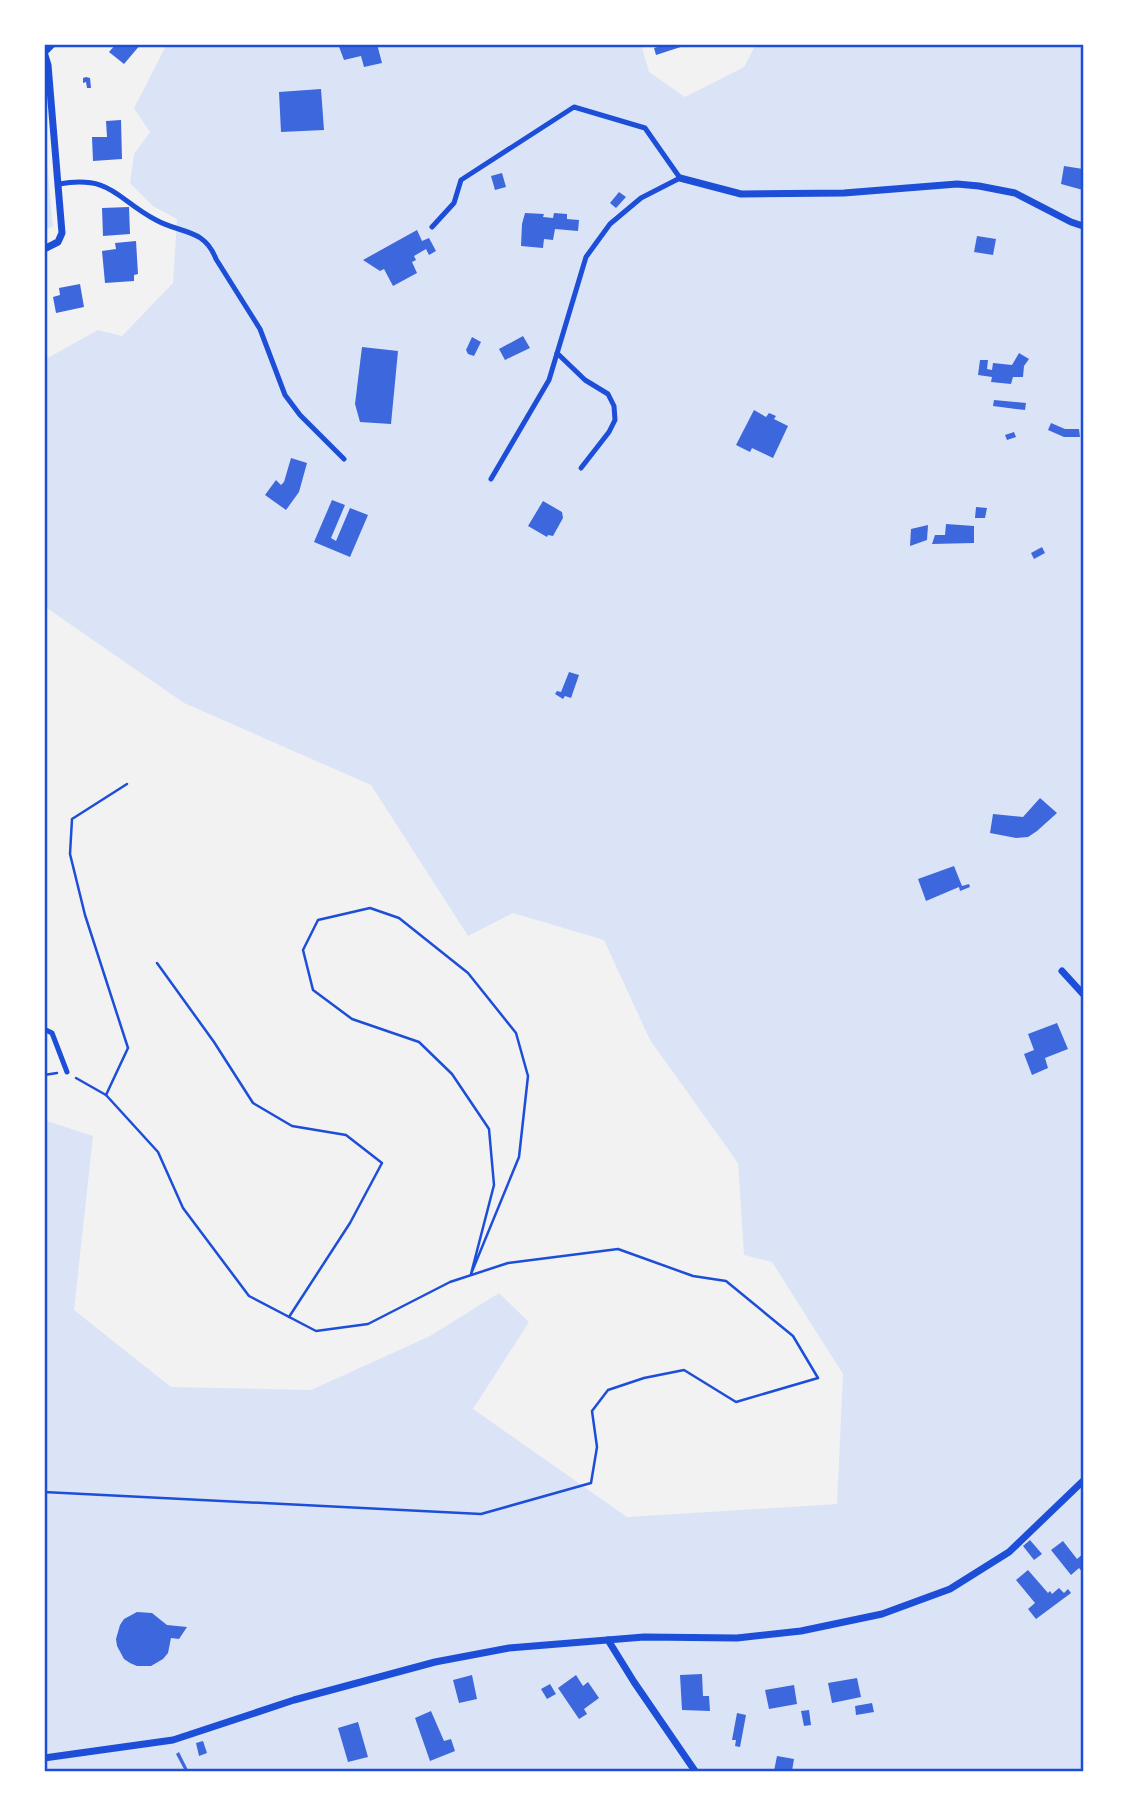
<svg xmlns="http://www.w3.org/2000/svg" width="1127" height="1815" font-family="Helvetica,sans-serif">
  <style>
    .green { fill: #dbe4f7 }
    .building { fill: #3d67dc }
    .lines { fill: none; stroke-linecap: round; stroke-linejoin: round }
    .path { stroke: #1d4ed8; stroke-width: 2.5 }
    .service { stroke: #1d4ed8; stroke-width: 5 }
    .minor { stroke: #1d4ed8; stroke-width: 7 }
    .neatline { fill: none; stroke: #1d4ed8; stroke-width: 2.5 }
  </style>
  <rect width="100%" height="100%" fill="#f2f2f2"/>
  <g class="green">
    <path d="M167 44H641L649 72 685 97 744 67 756 44H1083V1771H44V1120L93 1136 74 1310 171 1387 311 1390 430 1336 499 1293 529 1322 473 1409 627 1517 837 1504 843 1374 772 1262 744 1255 738 1163 650 1040 604 940 513 913 468 936 371 785 184 703 44 606V360L98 330 122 336 173 283 177 219 153 206 130 183 134 154 150 132 134 108Z"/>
    <path d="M44 130 53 227 44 229Z"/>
  </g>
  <g class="building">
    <path d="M116 44H141L124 64 109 52Z"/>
    <path d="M338 44H377L382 63 364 67 361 56 344 60Z"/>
    <path d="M667 44H690L656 55 654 48Z"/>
    <path d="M86 77 90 78 91 88H87L86 82 83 83V78Z"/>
    <path d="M321 89 324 130 281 132 279 92Z"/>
    <path d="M121 120 122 159 93 161 92 137H107L106 121Z"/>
    <path d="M1064 166 1083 169V190L1061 184Z"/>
    <path d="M502 173 506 187 495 190 491 176Z"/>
    <path d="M619 192 626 197 616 208 610 203Z"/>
    <path d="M129 207 130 234 103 236 102 208Z"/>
    <path d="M525 213 544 214 543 217 553 218 554 213 567 214V219L579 220 578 231 555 229 553 240 544 239 543 248 521 246 522 224Z"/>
    <path d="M417 230 422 241 429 238 436 251 429 255 426 249 414 256 416 260 412 262 417 273 393 286 384 269 380 271 363 260Z"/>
    <path d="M977 236 996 239 993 255 974 252Z"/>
    <path d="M136 241 138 274 134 275V281L105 283 102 251 116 249 115 243Z"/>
    <path d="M80 284 84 307 56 313 53 297 60 295 59 288Z"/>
    <path d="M523 336 530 348 505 360 499 349Z"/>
    <path d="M472 337 481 342 474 356 468 354 466 350Z"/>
    <path d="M362 347 398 351 391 424 360 422 355 404Z"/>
    <path d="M1019 353 1029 359 1024 366 1023 377H1013L1011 384 991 382 992 377 978 375 980 360H988L987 369 992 370 993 363 1012 365Z"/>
    <path d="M994 400 1026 403 1025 410 993 406Z"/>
    <path d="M754 410 766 417 769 413 776 416 774 419 788 426 773 458 752 448 750 452 736 445Z"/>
    <path d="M1051 423 1065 429H1079L1080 437H1064L1048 430Z"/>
    <path d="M1014 432 1016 437 1007 440 1005 435Z"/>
    <path d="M291 458 307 463 299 492 286 510 265 495 276 480 281 485 284 482Z"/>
    <path d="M332 500 345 505 331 538 336 541 350 508 368 515 350 557 314 542Z"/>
    <path d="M543 501 562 512 563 518 553 536 548 535 547 537 528 526Z"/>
    <path d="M976 507 987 508 985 518H975Z"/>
    <path d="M946 524 974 526V543L932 544 935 535H945Z"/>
    <path d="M928 525 927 540 910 546 911 529Z"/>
    <path d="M1042 547 1045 553 1034 559 1031 553Z"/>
    <path d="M569 672 579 675 571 698 565 696 563 699 555 694 557 691 561 692Z"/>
    <path d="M1040 798 1057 813 1037 831 1028 837 1016 838 990 833 993 814 1023 817Z"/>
    <path d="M954 866 962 886 969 884 970 887 960 891 959 887 926 901 918 879Z"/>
    <path d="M1057 1023 1068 1049 1045 1058 1048 1068 1032 1075 1024 1054 1034 1050 1028 1034Z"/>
    <path d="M1030 1540 1042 1554 1034 1560 1023 1546Z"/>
    <path d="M1063 1541 1077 1559 1083 1554V1573L1079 1568 1071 1575 1051 1550Z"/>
    <path d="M1028 1570 1048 1593 1050 1591 1052 1594 1059 1588 1064 1593 1068 1589 1071 1593 1036 1619 1028 1609 1035 1603 1016 1580Z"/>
    <path d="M137 1612 152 1613 167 1625 187 1627 179 1639 171 1638 168 1653 163 1659 151 1666H137L130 1663 124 1659 117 1646 116 1639 120 1625 124 1619Z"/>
    <path d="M702 1674 703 1696H709L710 1711 682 1710 680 1675Z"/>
    <path d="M472 1675 477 1699 459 1703 453 1680Z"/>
    <path d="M576 1675 583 1686 588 1682 599 1698 584 1709 587 1714 579 1719 558 1688Z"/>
    <path d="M857 1678 861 1697 832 1703 828 1683Z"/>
    <path d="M550 1684 556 1694 547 1699 541 1689Z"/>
    <path d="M794 1685 797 1704 769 1709 765 1690Z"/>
    <path d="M872 1703 874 1712 856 1715 855 1706Z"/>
    <path d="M809 1710 811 1725 804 1726 801 1711Z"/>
    <path d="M431 1711 444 1741 451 1739 455 1751 430 1761 415 1718Z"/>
    <path d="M737 1713 746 1715 740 1747 735 1746 736 1740H732Z"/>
    <path d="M358 1722 368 1757 348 1762 338 1728Z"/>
    <path d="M203 1741 207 1753 199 1756 196 1743Z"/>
    <path d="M179 1752 188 1770 185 1771 176 1754Z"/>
    <path d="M777 1756 794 1759 792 1771H774Z"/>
  </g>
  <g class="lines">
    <g class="path">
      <path d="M370 908 399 918 468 973 516 1033 528 1076 519 1157 471 1274 494 1185 489 1129 452 1074 419 1042 352 1019 313 990 303 950 318 920Z"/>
      <path d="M157 963 214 1042 253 1103 292 1126 346 1135 382 1163 350 1223 289 1317"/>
      <path d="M44 1075 57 1073"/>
      <path d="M106 1095 128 1048 85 915 70 854 72 819 127 784"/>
      <path d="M44 1492 481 1514 591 1483 597 1447 592 1411 608 1390 644 1378 684 1370 736 1402 818 1378 793 1336 726 1281 693 1276 618 1249 508 1263 450 1282 368 1324 316 1331 249 1296 183 1208 158 1152 106 1095 76 1078"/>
    </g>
    <g class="service">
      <path d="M45 53 54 44"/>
      <path d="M59 184C112 175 116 199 156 220 181 234 204 228 216 259L260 329 285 395 300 415 344 459"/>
      <path d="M432 227 454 203 461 180 574 107 645 128 680 178 641 198 610 224 586 257 549 380 491 479"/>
      <path d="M557 353 585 380 608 394 614 406 615 420 609 432 581 468"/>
      <path d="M44 1029 52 1033 67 1072"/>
    </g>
    <g class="minor">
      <path d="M44 52 48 65 62 233 58 242 44 249"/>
      <path d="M680 178 741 194 844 193 957 184 979 186 1015 193 1071 222 1083 226"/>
      <path d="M1062 971 1083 994"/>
      <path d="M608 1640 634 1682 695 1771"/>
      <path d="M44 1758 173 1740 294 1700 435 1662 509 1648 644 1637 737 1638 801 1631 882 1614 950 1589 1009 1552 1083 1481"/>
    </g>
  </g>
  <rect width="1127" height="1815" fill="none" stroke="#ffffff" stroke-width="91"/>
  <rect x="46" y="46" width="1036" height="1724" class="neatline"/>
</svg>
